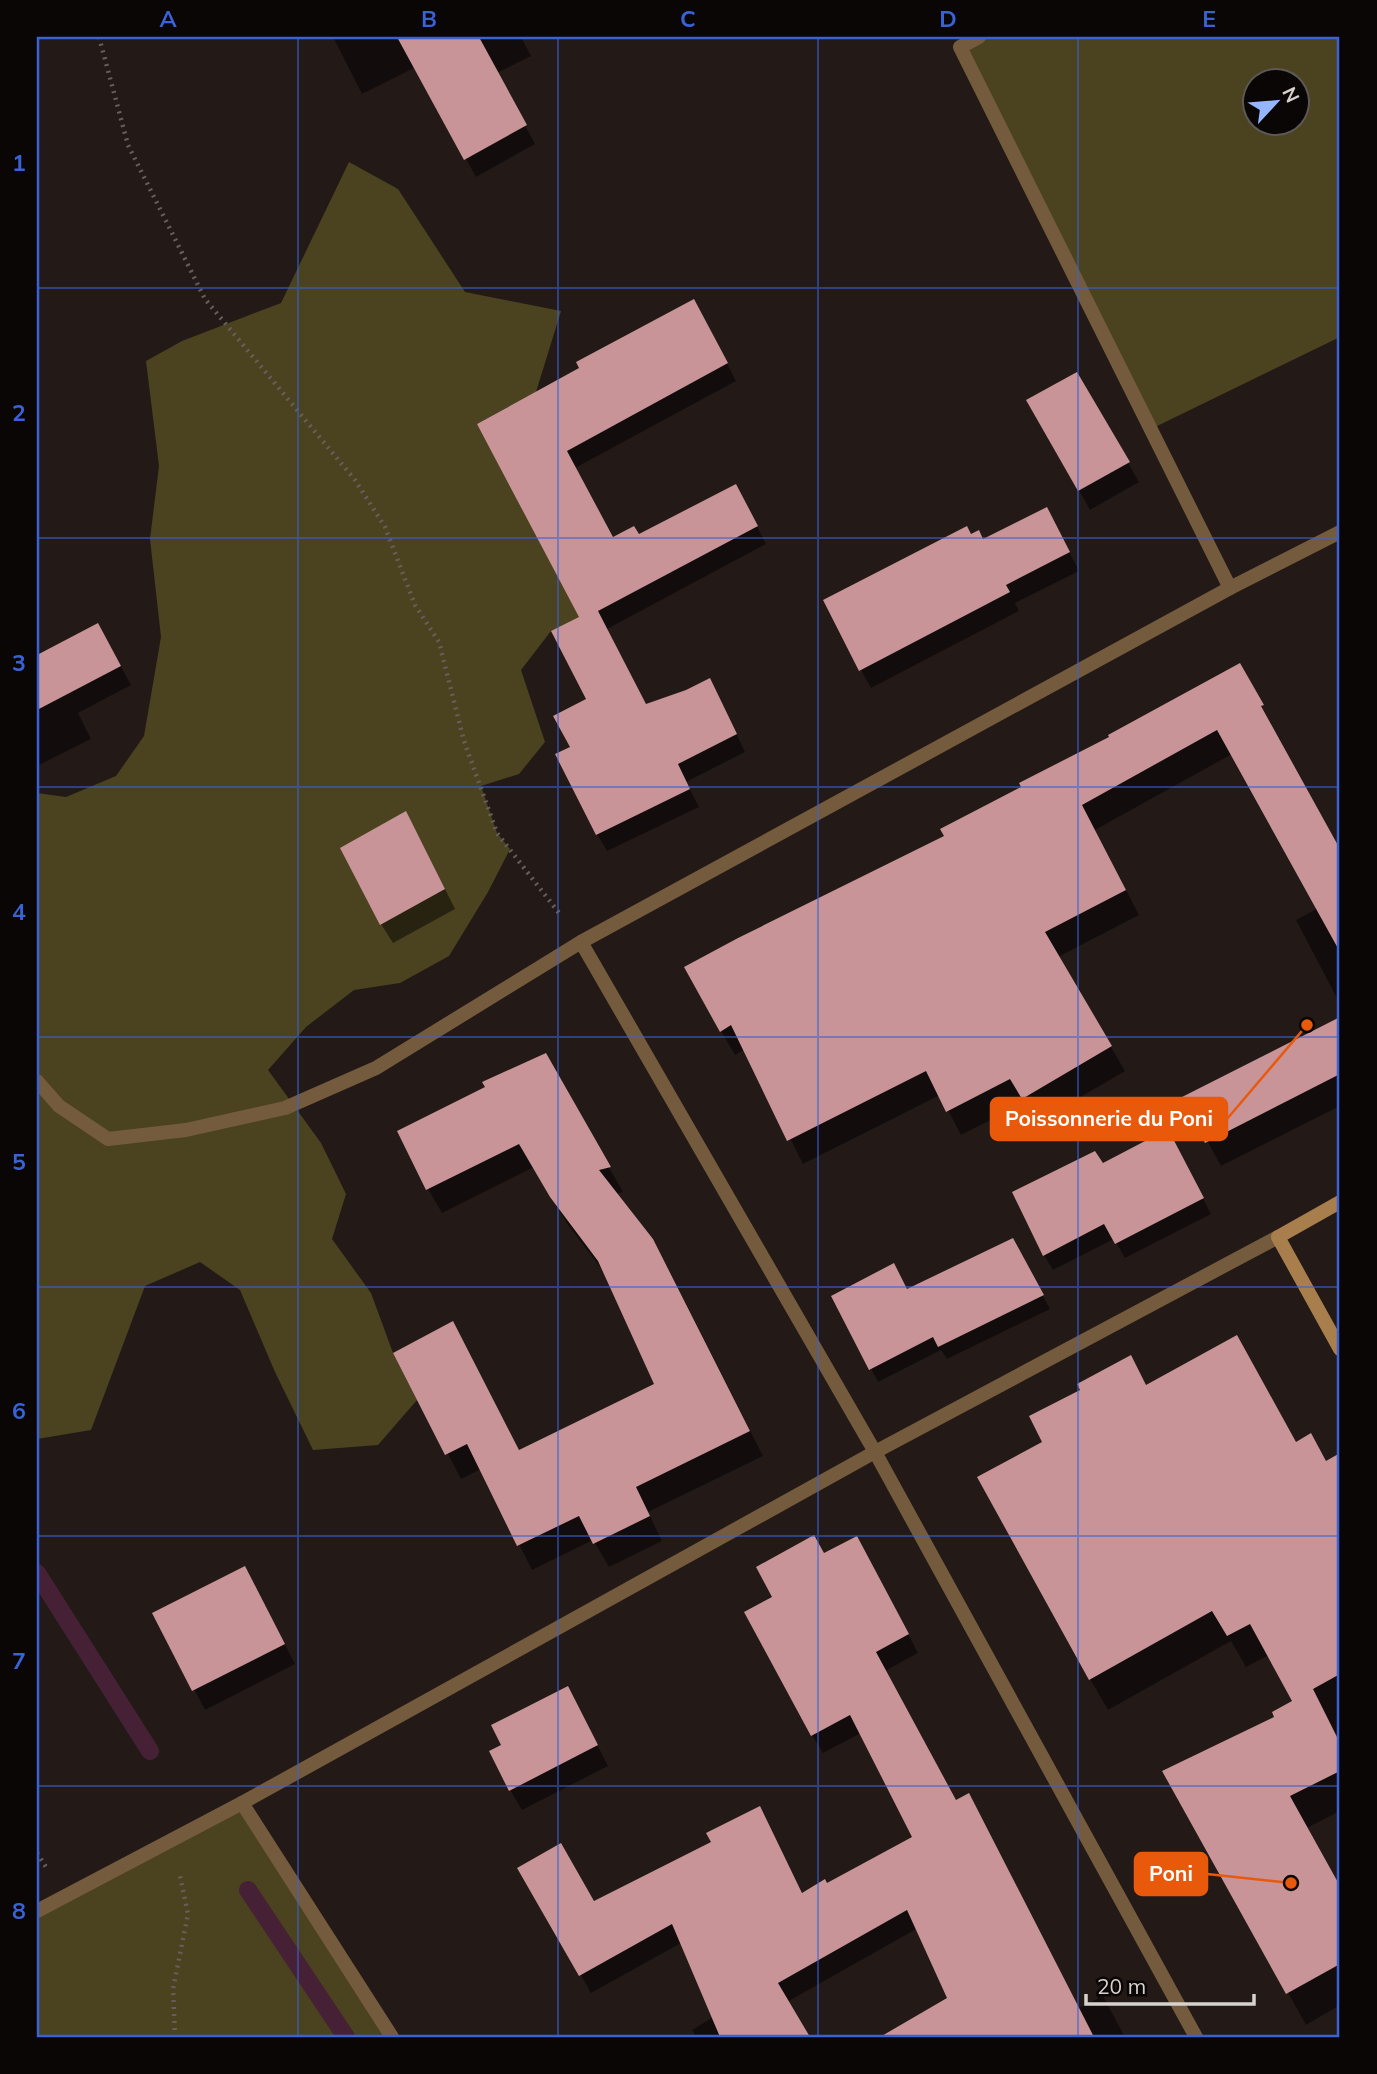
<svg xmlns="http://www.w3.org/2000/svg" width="1377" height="2074" font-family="Mulish,sans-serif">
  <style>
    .green { fill: #4b431f; fill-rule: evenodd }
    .shadow { fill: #0007 }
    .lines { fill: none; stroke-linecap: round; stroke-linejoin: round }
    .stream { stroke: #462136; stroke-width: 18 }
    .building { fill: #c89497 }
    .path { stroke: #665e5b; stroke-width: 4.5; stroke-dasharray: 2 5; stroke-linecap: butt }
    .lane { stroke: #755b3d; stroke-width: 14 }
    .street { stroke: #755b3d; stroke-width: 14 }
    .secondary { stroke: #a87e4d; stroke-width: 14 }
    .grid { fill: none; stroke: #3962d7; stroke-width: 2; stroke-opacity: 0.55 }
    .leader { fill: none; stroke: #e8590c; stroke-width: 2.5 }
    .callout-dot { fill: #e8590c; stroke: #0a0605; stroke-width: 2.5 }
    .callout { fill: #e8590c; stroke: #e8590c; stroke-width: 2.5 }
    .callout-label { font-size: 21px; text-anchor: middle; font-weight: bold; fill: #fff }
    .neatline { fill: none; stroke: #3962d7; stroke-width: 2.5 }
    .grid-label { font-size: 23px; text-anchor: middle; font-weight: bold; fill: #3962d7 }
  </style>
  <rect width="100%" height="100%" fill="#231a17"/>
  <g class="green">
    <path d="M979 37H1340V337L1151 429 960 47ZM1254 80H1296V122H1254Z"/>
    <path d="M349 162 398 189 465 292 561 311 536 392 477 424 609 605 551 631 521 670 545 742 519 774 481 786 497 833 510 849 488 892 449 956 400 983 354 990 306 1027 268 1070 321 1143 346 1194 332 1239 371 1293 393 1353 417 1400 378 1445 313 1450 275 1372 240 1290 200 1262 145 1286 91 1430 37 1439V793L66 797 116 776 144 736 161 637 150 539 159 466 146 361 182 341 281 303Z"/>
    <path d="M242 1803 392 2037H37V1911Z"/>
  </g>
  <g class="shadow">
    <path d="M333 37H521L531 56 497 73 535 144 476 177 416 67 362 94Z"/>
    <path d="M704 318 736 381 575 468 613 539 638 536 745 503 766 544 607 629 646 706 719 697 745 752 686 782 699 807 607 851 597 834 572 748 588 700 582 618 479 424Z"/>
    <path d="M1077 374 1139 482 1090 510 1028 400Z"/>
    <path d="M1057 528 1079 571 1015 603 1019 611 871 688 861 670 971 536 983 542Z"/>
    <path d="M98 625 131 685 78 713 91 739 37 766V657Z"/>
    <path d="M1239 665 1340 851V1004L1296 920 1318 908 1232 754 1095 830 1139 915 1058 957 1125 1071 1038 1122 1026 1102 961 1135 940 1095 803 1164 745 1049 735 1055 721 1031 946 837 1024 788Z"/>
    <path d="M417 833 455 909 393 943 381 924Z"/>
    <path d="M1340 1019V1106L1221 1166 1184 1098Z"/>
    <path d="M545 1055 623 1192 615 1194 652 1240 667 1266 763 1456 648 1512 662 1541 609 1567 593 1540 532 1570 481 1469 461 1479 395 1353 519 1452 656 1385 606 1275 566 1222 534 1167 442 1213 428 1189 488 1088Z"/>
    <path d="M1176 1146 1211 1214 1125 1258 1114 1239 1053 1270 1044 1255 1102 1165Z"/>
    <path d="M1020 1253 1050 1309 947 1359 941 1350 878 1382 833 1297 907 1291Z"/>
    <path d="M1147 1386 1296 1444 1326 1463 1340 1455V1811L1307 1828 1340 1889V2005L1306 2025 1165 1772 1276 1717 1294 1701 1269 1655 1246 1667 1231 1641 1108 1710 1090 1679Z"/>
    <path d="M824 1555 867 1556 918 1653 885 1671 956 1802 1079 2008 1103 1996 1125 2037H884L949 1999 918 1928 787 2002 808 2037H696L692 2030 713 2017 681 1943 591 1993 520 1868 594 1903 713 1843 760 1809 803 1894 826 1885 914 1838 861 1733 823 1753 812 1735 774 1598Z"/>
    <path d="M256 1588 295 1664 205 1710 155 1614Z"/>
    <path d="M578 1707 608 1766 522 1810 510 1790Z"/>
  </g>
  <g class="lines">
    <g class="stream">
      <path d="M37 1573 150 1751"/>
      <path d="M248 1890 346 2037"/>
    </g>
  </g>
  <g class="building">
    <path d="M397 37H479L527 125 464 160Z"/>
    <path d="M694 299 728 363 567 451 613 537 634 526 639 534 736 484 758 526 598 611 646 704 686 690 710 678 737 734 678 764 690 789 596 835 555 754 570 747 553 716 586 699 551 631 579 617 477 424 579 368 576 362Z"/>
    <path d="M1077 372 1130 462 1078 491 1026 400Z"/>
    <path d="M1047 507 1070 552 1006 585 1010 592 859 671 823 600 967 526 971 534 979 530 983 539Z"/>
    <path d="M98 623 121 666 37 710V655Z"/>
    <path d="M1240 663 1264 705 1261 706 1340 849V952L1217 730 1082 805 1126 890 1045 932 1112 1046 1022 1099 1010 1079 946 1112 926 1071 787 1141 731 1025 720 1032 684 967 738 938 944 836 940 829 1021 787 1019 783 1109 737 1108 735Z"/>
    <path d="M406 811 445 889 380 925 340 848Z"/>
    <path d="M1340 1017V1074L1205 1143 1182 1097Z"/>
    <path d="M546 1053 611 1167 599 1170 653 1239 750 1431 636 1487 650 1516 593 1544 579 1516 517 1546 467 1444 445 1455 393 1353 453 1321 519 1450 654 1384 598 1261 550 1197 519 1144 426 1190 397 1131 485 1087 482 1082Z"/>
    <path d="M1168 1129 1204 1198 1115 1244 1104 1224 1043 1256 1012 1192 1095 1151 1103 1163Z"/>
    <path d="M1013 1238 1044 1295 938 1347 933 1337 869 1370 831 1296 894 1263 907 1289Z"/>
    <path d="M1237 1335 1296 1442 1311 1433 1326 1461 1340 1453V1674L1313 1689 1340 1743V1771L1290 1796 1340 1886V1964L1286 1994 1162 1771 1274 1717 1272 1712 1292 1701 1250 1624 1227 1636 1212 1611 1089 1680 977 1477 1042 1442 1029 1416 1080 1390 1077 1384 1131 1355 1146 1385Z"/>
    <path d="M814 1535 824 1553 857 1536 909 1634 876 1652 956 1800 969 1793 1094 2037H880L947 1998 907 1910 778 1983 810 2037H720L672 1924 579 1976 517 1868 561 1843 594 1901 711 1842 706 1833 760 1806 802 1893 825 1879 827 1883 912 1837 850 1715 811 1736 744 1612 772 1597 756 1567Z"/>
    <path d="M245 1566 285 1644 192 1691 152 1613Z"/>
    <path d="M568 1686 598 1745 509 1791 489 1751 501 1745 491 1725Z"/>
  </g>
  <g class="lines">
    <g class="path">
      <path d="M99 37 128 145 205 299 355 480 385 527 415 605 439 642 464 741 497 833 559 913"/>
      <path d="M37 1853 46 1867"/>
      <path d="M175 2037 173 1989 188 1914 180 1876"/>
    </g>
    <path class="lane" d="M37 1081 59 1106 108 1139 186 1130 285 1108 376 1068 581 942"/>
    <g class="street">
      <path d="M979 37 960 47 1230 588"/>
      <path d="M242 1803 392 2037"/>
      <path d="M37 1911 242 1803 875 1452 1278 1237"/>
      <path d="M1196 2037 875 1452 581 942 1230 588 1340 532"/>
    </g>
    <path class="secondary" d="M1340 1202 1278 1237 1340 1349"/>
  </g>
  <path class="grid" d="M298 37V2037M558 37V2037M818 37V2037M1078 37V2037M37 288H1340M37 538H1340M37 787H1340M37 1037H1340M37 1287H1340M37 1536H1340M37 1786H1340"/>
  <path class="leader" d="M1307 1025L1227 1119M1291 1883L1207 1874"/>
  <g class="callout-dot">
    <circle cx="1307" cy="1025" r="7"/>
    <circle cx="1291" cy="1883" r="7"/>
  </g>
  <g class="callout">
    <rect x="991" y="1098" width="236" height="42" rx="7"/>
    <rect x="1135" y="1853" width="72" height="42" rx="7"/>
  </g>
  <g class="callout-label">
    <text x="1109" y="1126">Poissonnerie du Poni</text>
    <text x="1171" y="1881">Poni</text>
  </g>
  <rect width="1377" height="2074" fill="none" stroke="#0a0605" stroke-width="77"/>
  <g transform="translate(1276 102) rotate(64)"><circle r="33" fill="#0a0605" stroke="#5c5856" stroke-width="2"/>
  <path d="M0-5L12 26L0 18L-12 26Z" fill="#95b6fd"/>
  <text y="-10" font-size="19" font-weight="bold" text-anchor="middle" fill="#d8d2cf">N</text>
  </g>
  <path d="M1086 1994v10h168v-10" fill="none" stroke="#d8d2cf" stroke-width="3.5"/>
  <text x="1097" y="1994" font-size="21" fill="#d8d2cf" stroke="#0a0605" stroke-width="5" paint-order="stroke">20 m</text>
  <rect x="38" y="38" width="1300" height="1998" class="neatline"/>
  <g class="grid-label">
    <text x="168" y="27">A</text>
    <text x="429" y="27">B</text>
    <text x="688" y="27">C</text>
    <text x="948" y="27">D</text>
    <text x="1209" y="27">E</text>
    <text x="19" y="171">1</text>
    <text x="19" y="421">2</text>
    <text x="19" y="671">3</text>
    <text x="19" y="920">4</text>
    <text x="19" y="1170">5</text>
    <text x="19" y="1419">6</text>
    <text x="19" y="1669">7</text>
    <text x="19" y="1919">8</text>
  </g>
</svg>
